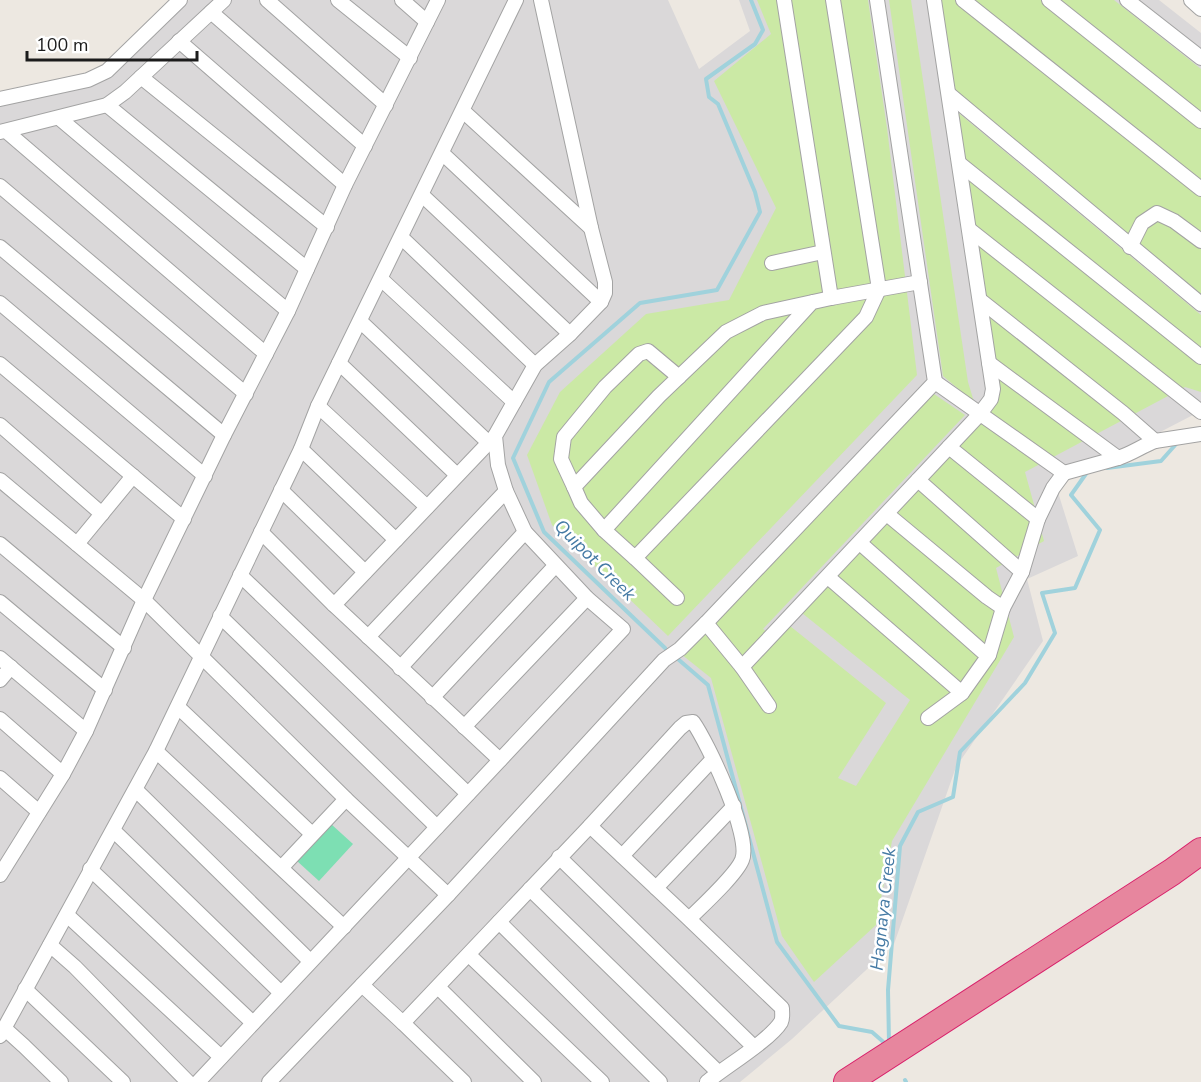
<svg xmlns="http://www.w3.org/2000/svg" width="1201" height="1082" font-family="'Nunito Sans',sans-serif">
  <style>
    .residential { fill: #dad8d9 }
    .grass { fill: #cbe9a5 }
    .pitch { fill: #7ddfb3 }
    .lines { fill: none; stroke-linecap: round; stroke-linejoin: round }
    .stream { stroke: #a0d2dc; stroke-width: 4 }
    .street-casing { stroke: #a3a3a3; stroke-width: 16 }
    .highway-casing { stroke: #d8216b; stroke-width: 28 }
    .street { stroke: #fff; stroke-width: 14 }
    .highway { stroke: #e7869e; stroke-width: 26 }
    .labels { text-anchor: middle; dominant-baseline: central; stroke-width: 5; stroke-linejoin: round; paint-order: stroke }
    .water-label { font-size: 18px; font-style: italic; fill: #457aa4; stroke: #fff }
  </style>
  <rect width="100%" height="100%" fill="#ede8e1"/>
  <path class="residential" d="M189 0H668L699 69 750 31 739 0H1159L1201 33V417L1193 415 1056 486 1078 556 1027 579 1043 641 956 767 894 944 792 1039 740 1082H0V106L101 81Z"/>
  <g class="grass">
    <path d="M757 0H868L887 128 917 375 668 636 552 525 527 455 560 392 646 314 729 300 776 208 714 81 771 34Z"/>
    <path d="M889 0H911L968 382 974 402 943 376Z"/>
    <path d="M938 0H1114L1201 69V298L952 91Z"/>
    <path d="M955 110 1201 315V392L1185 387 1025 472 1044 541 996 568 1014 637 892 841 876 925 814 982 782 936 711 678 681 654 931 392 965 415 763 629 778 640 790 626 886 703 838 778 856 786 910 700 802 613 993 408Z"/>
  </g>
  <path class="pitch" d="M331 824 353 844 319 881 297 861Z"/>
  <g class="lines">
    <g class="stream">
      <path d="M1107 468 1161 461 1177 443"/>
      <path d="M665 648 544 532 513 458 549 382 640 303 717 290 760 212 755 192 718 104 709 97 706 79 755 44 763 30 751 0"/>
      <path d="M679 660 708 685 777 942 839 1026 872 1032 888 1046"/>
      <path d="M889 1042 888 990 900 846 918 812 953 797 960 752 1025 683 1055 633 1042 593 1075 588 1100 530 1071 495 1088 471"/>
      <path d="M905 1080 906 1082"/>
    </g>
    <defs>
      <g id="street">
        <path d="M267 0 386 105"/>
        <path d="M338 0 410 58"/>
        <path d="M402 0 427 22"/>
        <path d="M784 0 831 298 920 282"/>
        <path d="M963 0 1201 189"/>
        <path d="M1049 0 1201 121"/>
        <path d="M1127 0 1201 58"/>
        <path d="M1191 0 1201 9"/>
        <path d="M211 12 365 146"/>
        <path d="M179 41 345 185"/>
        <path d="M141 77 327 227"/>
        <path d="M950 95 1201 304"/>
        <path d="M0 99 88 80 107 71 180 0"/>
        <path d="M107 105 307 269"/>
        <path d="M463 111 591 228"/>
        <path d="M59 118 288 311"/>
        <path d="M6 131 266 354"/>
        <path d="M0 132 107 105 125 92 224 0"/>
        <path d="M442 153 601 302"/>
        <path d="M960 164 1201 357"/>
        <path d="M0 186 246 394"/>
        <path d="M422 195 570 334"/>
        <path d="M970 230 1201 412"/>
        <path d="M401 237 535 365"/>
        <path d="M0 247 224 435"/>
        <path d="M1130 247 1142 223 1157 213 1174 221 1201 241"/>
        <path d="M772 263 823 252"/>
        <path d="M381 279 514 402"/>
        <path d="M980 300 1123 413 1155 441C1142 446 1131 454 1118 458L989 363"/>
        <path d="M812 302 604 530 581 503 574 487 659 396 726 332 763 313 831 298"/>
        <path d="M0 303 205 476"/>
        <path d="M360 321 489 443"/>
        <path d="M339 363 457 475"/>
        <path d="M0 364 184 519"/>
        <path d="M935 382 1064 473 1053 488 1038 519 949 447"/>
        <path d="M318 406 427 507"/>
        <path d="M0 425 102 514"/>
        <path d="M1155 441 1201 434"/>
        <path d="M301 449 396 540"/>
        <path d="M1064 473 1118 458"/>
        <path d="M0 480 144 600 346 799 448 895"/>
        <path d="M574 487 561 459 564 437 605 387 639 354 648 351 679 377"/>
        <path d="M281 490 365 572"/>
        <path d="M887 514 987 597 1003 608 1022 572 918 480"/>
        <path d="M604 530 635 558 866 317 879 289 833 0"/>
        <path d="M261 532 334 605 500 760"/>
        <path d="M0 544 124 648"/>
        <path d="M77 544 133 476"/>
        <path d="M635 558 677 598"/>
        <path d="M1022 572 1038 519"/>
        <path d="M240 575 468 794"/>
        <path d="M828 577 962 693 989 655 982 651 860 543"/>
        <path d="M0 602 105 690"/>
        <path d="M334 605 495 436"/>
        <path d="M220 616 437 827"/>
        <path d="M706 623 742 667 769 706"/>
        <path d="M368 637 506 491"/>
        <path d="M989 655 1003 608"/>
        <path d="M0 658 86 731"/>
        <path d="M742 667 979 415 991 399 993 389 934 0"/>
        <path d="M400 668 525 532"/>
        <path d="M0 680 11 667"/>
        <path d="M432 698 555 566"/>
        <path d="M178 707 312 834"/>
        <path d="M928 718 962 693"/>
        <path d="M0 719 63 774"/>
        <path d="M464 727 587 598"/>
        <path d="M156 751 344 927"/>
        <path d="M0 778 39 812"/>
        <path d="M136 790 310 961"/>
        <path d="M114 831 280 992"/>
        <path d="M622 856 712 760"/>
        <path d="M559 857 754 1047"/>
        <path d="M282 867 346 799"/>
        <path d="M90 869 253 1023"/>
        <path d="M0 875 63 774 86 731 144 600 224 435 288 311 345 185 438 0"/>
        <path d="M656 888 734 806"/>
        <path d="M530 889 718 1072"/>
        <path d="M67 915 221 1057"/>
        <path d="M689 919 590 826 680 728 686 723 693 722C708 743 752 837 742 860 736 875 702 906 689 919L782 1008C782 1013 783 1018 781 1022 770 1040 725 1067 707 1082"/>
        <path d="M499 922 660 1082"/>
        <path d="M50 945 75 967 188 1082"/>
        <path d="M469 955 602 1082"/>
        <path d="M362 985 403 1023 590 826"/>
        <path d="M438 987 534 1082"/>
        <path d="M25 989 123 1082"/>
        <path d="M403 1023 464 1082"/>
        <path d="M4 1028 24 1046 61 1082"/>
        <path d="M0 1036 156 751 301 449 318 406 516 0"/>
        <path d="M198 1082 623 629 587 598 525 532 506 491 498 465 495 436 535 365 570 334 601 302 605 293V282L591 228 541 0"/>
        <path d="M269 1082 448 895 664 660 680 649 706 623 935 382 877 0"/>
      </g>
      <path id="highway" d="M847 1082 1172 872 1201 851"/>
    </defs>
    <use href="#street" class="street-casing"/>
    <use href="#highway" class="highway-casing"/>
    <use href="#street" class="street"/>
    <use href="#highway" class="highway"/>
  </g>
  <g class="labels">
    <g class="water-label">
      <text transform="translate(595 560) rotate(45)">Quipot Creek</text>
      <text transform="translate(883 909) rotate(-84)">Hagnaya Creek</text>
    </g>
  </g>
  <path d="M27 51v9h170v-9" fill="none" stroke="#1c1c1c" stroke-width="3"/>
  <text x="36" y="51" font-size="18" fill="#1c1c1c" stroke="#ffffff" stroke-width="4.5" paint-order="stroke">100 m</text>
</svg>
